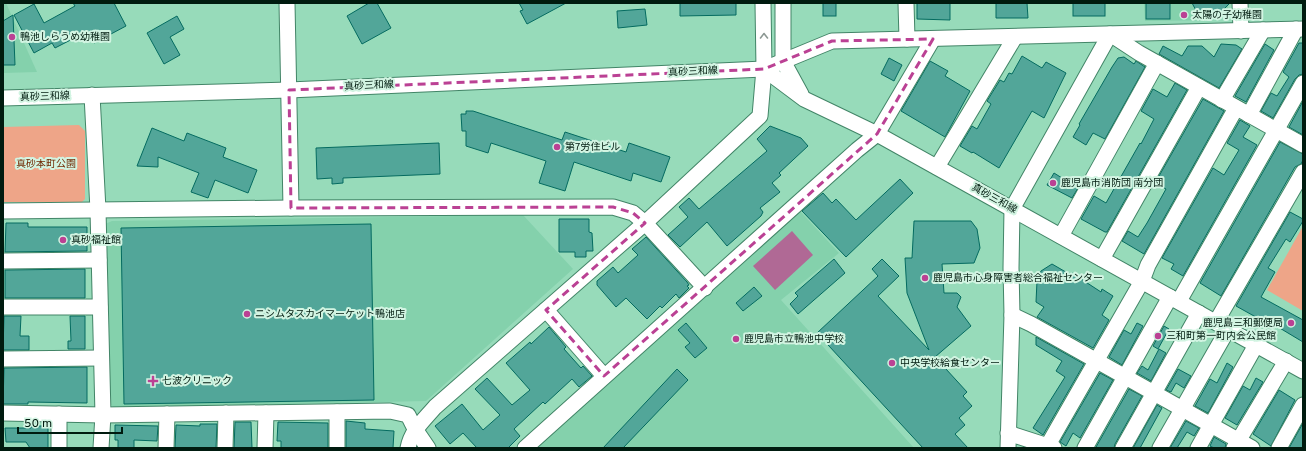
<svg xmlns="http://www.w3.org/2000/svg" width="1306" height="451" font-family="Overpass,'Noto Sans JP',sans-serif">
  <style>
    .built { fill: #84d1ac }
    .green { fill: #eea588 }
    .water { fill: #b06995 }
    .building { fill: #52a699; stroke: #046b60 }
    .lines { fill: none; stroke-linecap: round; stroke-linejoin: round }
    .minor-casing { stroke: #428567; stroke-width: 17 }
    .minor { stroke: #fff; stroke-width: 15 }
    .oneway { stroke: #8c9893 }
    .marked { fill: none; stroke: #bb4194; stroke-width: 3; stroke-dasharray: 8 5; stroke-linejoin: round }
    .poi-dot { fill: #bb4194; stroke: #d2f4e2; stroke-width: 1.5 }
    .labels { text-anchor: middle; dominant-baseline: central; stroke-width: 4; stroke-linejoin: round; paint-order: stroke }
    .poi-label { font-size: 10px; fill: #001b0f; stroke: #d2f4e2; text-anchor: start }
    .street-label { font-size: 10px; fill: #001b0f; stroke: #d2f4e2 }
    .park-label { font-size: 10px; fill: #722b06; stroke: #d2f4e2 }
  </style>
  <rect width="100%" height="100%" fill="#97dbba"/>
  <g class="built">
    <path d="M3 3H6L37 72 3 73Z"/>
    <path d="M1144 3H1228V11L1219 20 1145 21Z"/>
    <path d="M799 210 839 253 781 300 914 448H534Z"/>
    <path d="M523 215 573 269 426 401 114 408 109 403 105 224 112 221Z"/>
  </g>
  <g class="green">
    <path d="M79 125 85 131V199L81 203 3 202V127Z"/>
    <path d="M1303 226V311L1267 290Z"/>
  </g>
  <path class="water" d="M792 231 813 255 775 290 753 266Z"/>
  <g class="building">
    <path d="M73 3H114L126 26 94 43 88 31 55 48 52 43 34 53 14 15 34 4 44 23 75 6Z"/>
    <path d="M369 3H377L391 28 362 44 347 16Z"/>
    <path d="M519 3H566L527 24 520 11 523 10Z"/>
    <path d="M680 3H736V15L680 16Z"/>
    <rect x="823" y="3" width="13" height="13"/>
    <path d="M917 3H950V20L917 19Z"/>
    <path d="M996 3H1027L1028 18H996Z"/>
    <rect x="1073" y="3" width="32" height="13"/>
    <rect x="1146" y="3" width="24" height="16"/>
    <path d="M1192 3H1230L1218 15 1206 17 1198 14Z"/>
    <path d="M645 9 647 25 618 28 617 11Z"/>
    <path d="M13 15 15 65H3V21Z"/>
    <path d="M177 16 184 29 170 37 180 55 164 64 147 33Z"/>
    <path d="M1299 43H1303V74L1299 75 1295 79 1273 118 1261 111 1271 93 1277 96 1289 77 1283 72Z"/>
    <path d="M1221 44 1236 45 1242 49 1219 88 1159 54 1163 46 1182 56 1188 46H1202L1214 57Z"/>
    <path d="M1265 44 1274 50 1246 102 1235 96Z"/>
    <path d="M1022 56 1042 68 1046 62 1066 73 1044 118 1032 111 999 168 973 152 972 153 960 146 972 126 977 129 991 104 987 101 1000 80 1004 82 1009 73 1012 74Z"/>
    <path d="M1124 57 1134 64 1136 61 1145 67 1105 139 1093 133 1086 145 1073 137 1080 125 1079 124 1112 67 1118 58Z"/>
    <path d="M889 58 902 65 894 81 881 74Z"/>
    <path d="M930 61 948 71 945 76 970 91 945 137 901 111Z"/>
    <path d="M1175 83 1187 90 1107 232H1105L1081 219 1094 196 1106 203 1140 143 1141 144 1154 119 1141 111 1153 89 1167 97Z"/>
    <path d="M1203 99 1224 111 1144 254 1122 241 1128 231 1138 237 1147 223 1166 189 1155 183Z"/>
    <path d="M1303 101V135L1289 127Z"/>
    <path d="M466 111H473L562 140 565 132 626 152 629 143 670 157 661 182 633 173 631 181 574 162 565 191 539 183 546 161 491 143 488 153 466 146V131H462L461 114H466Z"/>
    <path d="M1240 120 1250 126 1243 137 1257 145 1183 276 1171 269 1174 264 1162 258 1213 168 1224 175 1239 150 1227 143Z"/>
    <path d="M770 126 801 138 808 146 779 173 781 175 772 183 780 192 760 208 763 212 761 216 727 246 707 222 680 247 668 235 688 217 679 207 689 198 699 209 767 151 757 139Z"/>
    <path d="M152 128 184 141 187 133 226 148 223 157 257 170 248 193 215 180 208 198 191 192 199 173 158 157V167L137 166Z"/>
    <path d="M1280 142 1303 154V160L1301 164 1295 167 1221 296 1200 283Z"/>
    <path d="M439 143 440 174 343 178V183L332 184V178L317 179 316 148Z"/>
    <path d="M1054 173 1078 188 1072 198 1047 185Z"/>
    <path d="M900 179 913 193 846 257 802 211 823 193 832 203 836 199 856 220Z"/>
    <path d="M1290 212 1303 219V221L1290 242 1286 239 1268 268 1275 272 1261 297 1303 320V342L1273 324 1272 326 1236 306Z"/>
    <path d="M559 219H589V232L592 233 593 251H586V257H575V252H559Z"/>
    <path d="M914 221H971L977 229 980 248 974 263 942 264 944 293H957L961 297 957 307 971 326 935 357 967 392 963 396 972 406 959 418 965 425 955 434 968 448H923L817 333 878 276 872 269 882 259 899 276 878 296 929 350 907 293 905 258H912Z"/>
    <path d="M6 223H28V227H87V251L5 252Z"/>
    <path d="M371 224 374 400 124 404 121 228Z"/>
    <path d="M646 237 687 282 689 285 687 286 689 288 679 298 676 294 662 308 660 306 647 319 626 298 616 307 597 285V281L613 267 618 273 638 255 632 249Z"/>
    <path d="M834 259 845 273 798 314 790 304 798 296 795 293Z"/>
    <path d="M1052 264 1071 275 1072 273 1101 292 1102 289 1113 296 1102 315 1109 320 1093 348 1037 317 1044 307 1036 302 1037 281 1041 271Z"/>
    <path d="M85 269V298H5V270Z"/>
    <path d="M754 287 762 296 743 311 736 303Z"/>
    <path d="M4 316H21L20 336H29V350H3Z"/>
    <path d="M70 316H85V349H68V341H71Z"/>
    <path d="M686 323 707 348 695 358 685 347 690 343 678 330Z"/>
    <path d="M1137 323 1143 326 1122 365 1109 357 1124 330 1131 334Z"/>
    <path d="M1164 326 1169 329 1158 349 1153 346Z"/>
    <path d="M549 327 566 347 564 349 581 368 583 366 592 376 579 387 572 379 545 404 543 402 514 429 520 436 508 448H477L463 433 450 444 435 426 462 404 483 430 500 415 475 389 487 378 512 405 530 390 506 363 530 342 531 344Z"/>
    <path d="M1036 337 1084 364 1043 435 1033 428 1065 377 1056 371 1062 361 1036 345Z"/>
    <path d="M1159 349 1166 353 1151 381 1137 373 1142 366 1148 370Z"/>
    <path d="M1227 363 1233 367 1208 413 1195 406 1210 379 1217 383Z"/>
    <path d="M87 367V403L28 402V404H3L4 368Z"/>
    <path d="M677 369 688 380 623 448H603Z"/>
    <path d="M1178 369 1191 376 1184 388 1176 383 1171 392 1166 390Z"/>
    <path d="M1100 373 1113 380 1080 438 1073 433 1066 446 1060 442Z"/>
    <path d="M1256 378 1263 382 1237 425 1225 418 1243 386 1250 390Z"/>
    <path d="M1129 389 1142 396 1115 444 1114 448H1098L1096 447Z"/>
    <path d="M1279 390 1295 400 1271 446 1253 434Z"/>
    <path d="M1157 405 1162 408 1140 448H1133Z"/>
    <path d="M346 421 365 423V429L394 431 393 448H346Z"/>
    <path d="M1186 421 1199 428 1194 436 1187 432 1177 448H1170Z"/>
    <path d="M235 422H251L252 448H234Z"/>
    <path d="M278 422 328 423V448H281V441H277Z"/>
    <path d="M1303 423V448H1289Z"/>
    <path d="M200 424H217L216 448H175L176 425 200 426Z"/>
    <path d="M115 425 158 426 157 441 134 440V448H118V440H115Z"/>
    <path d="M31 426H48V448H30L26 442H6L5 428H31Z"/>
    <path d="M1214 437 1226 444 1225 448H1214L1210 446Z"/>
  </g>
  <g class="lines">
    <defs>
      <g id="minor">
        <path d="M287 3 291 208"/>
        <path d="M783 3V61L801 94"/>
        <path d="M906 3 907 39"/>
        <path d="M1240 3 1241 31"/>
        <path d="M764 69 832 41 1303 29"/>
        <path d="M92 95 98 210 103 415 101 448"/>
        <path d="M3 98 289 90 764 69 804 99 877 134 1303 371"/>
        <path d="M1222 100 1263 30"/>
        <path d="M1249 115 1296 29"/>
        <path d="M937 167 1015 37"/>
        <path d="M3 211 291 208 613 207 633 213 645 223 705 288"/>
        <path d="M1061 236 1157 63"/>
        <path d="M1102 259 1199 87"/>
        <path d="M3 261 99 260"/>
        <path d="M1179 301 1303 83"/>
        <path d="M3 307H100"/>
        <path d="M546 310 604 376"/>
        <path d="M1012 315 1031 324 1252 448"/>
        <path d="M1216 322 1303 172"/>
        <path d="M3 359 101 358"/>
        <path d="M3 413 103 415 390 411 408 415 415 429 428 448"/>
        <path d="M1008 433 1054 448"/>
        <path d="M1048 445 1142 281 1148 265 1236 108"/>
        <path d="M59 448V414"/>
        <path d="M166 448 167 414"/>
        <path d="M225 448 226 413"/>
        <path d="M265 448 266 413"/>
        <path d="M337 448V412"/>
        <path d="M408 448C411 431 424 420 435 407L645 223 760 116 764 69 763 3"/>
        <path d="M525 448C635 348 747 250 857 150L877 134 933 39"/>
        <path d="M1008 448 1012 315 1011 268 1012 209 1110 34 1139 53 1303 145"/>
        <path d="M1085 448 1170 297"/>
        <path d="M1123 448 1199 313"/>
        <path d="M1160 448 1228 329"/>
        <path d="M1198 448 1256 345"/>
        <path d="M1234 448 1286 361"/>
        <path d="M1279 448 1303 405"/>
      </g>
    </defs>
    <use href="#minor" class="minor-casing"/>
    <use href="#minor" class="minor"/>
  </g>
  <defs><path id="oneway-chevron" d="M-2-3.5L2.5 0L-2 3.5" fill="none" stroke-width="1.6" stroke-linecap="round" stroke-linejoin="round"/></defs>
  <use class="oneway" href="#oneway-chevron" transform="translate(764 36) rotate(-90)"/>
  <path class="marked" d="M933 39 877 134 604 376 546 310 645 223 633 213 613 207 291 208 289 90 764 69 832 41Z"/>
  <g class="poi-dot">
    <circle cx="1184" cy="15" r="4"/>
    <circle cx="12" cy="37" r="4"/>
    <circle cx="557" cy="147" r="4"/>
    <circle cx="1053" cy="183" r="4"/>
    <circle cx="63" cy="240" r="4"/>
    <circle cx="925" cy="278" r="4"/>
    <circle cx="247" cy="314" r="4"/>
    <circle cx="1291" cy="323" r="4"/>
    <circle cx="1158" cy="336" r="4"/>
    <circle cx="736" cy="339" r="4"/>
    <circle cx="892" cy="363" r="4"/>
    <path d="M151 375h4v4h4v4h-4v4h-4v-4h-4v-4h4z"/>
  </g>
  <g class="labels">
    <g class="poi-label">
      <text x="1192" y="15">太陽の子幼稚園</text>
      <text x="20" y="37">鴨池しらうめ幼稚園</text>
      <text x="565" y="147">第7労住ビル</text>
      <text x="1061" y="183">鹿児島市消防団 南分団</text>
      <text x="71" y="240">真砂福祉館</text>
      <text x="933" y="278">鹿児島市心身障害者総合福祉センター</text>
      <text x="255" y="314">ニシムタスカイマーケット鴨池店</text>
      <text x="1283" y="323" text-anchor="end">鹿児島三和郵便局</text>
      <text x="1166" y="336">三和町第一町内会公民館</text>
      <text x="744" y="339">鹿児島市立鴨池中学校</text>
      <text x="900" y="363">中央学校給食センター</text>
      <text x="162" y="381">七波クリニック</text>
    </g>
    <g class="street-label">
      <text transform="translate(693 72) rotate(-3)">真砂三和線</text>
      <text transform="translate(369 86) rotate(-3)">真砂三和線</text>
      <text transform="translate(45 97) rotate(-2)">真砂三和線</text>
      <text transform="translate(994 199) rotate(29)">真砂三和線</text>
    </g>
    <g class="park-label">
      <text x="46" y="164">真砂本町公園</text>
    </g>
  </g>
  <rect width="1306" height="451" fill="none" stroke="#001b0f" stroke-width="8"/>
  <path d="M18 427v6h104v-6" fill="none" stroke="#001b0f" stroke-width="2"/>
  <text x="24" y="427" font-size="12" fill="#001b0f" stroke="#d2f4e2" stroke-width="3" paint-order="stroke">50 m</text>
</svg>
